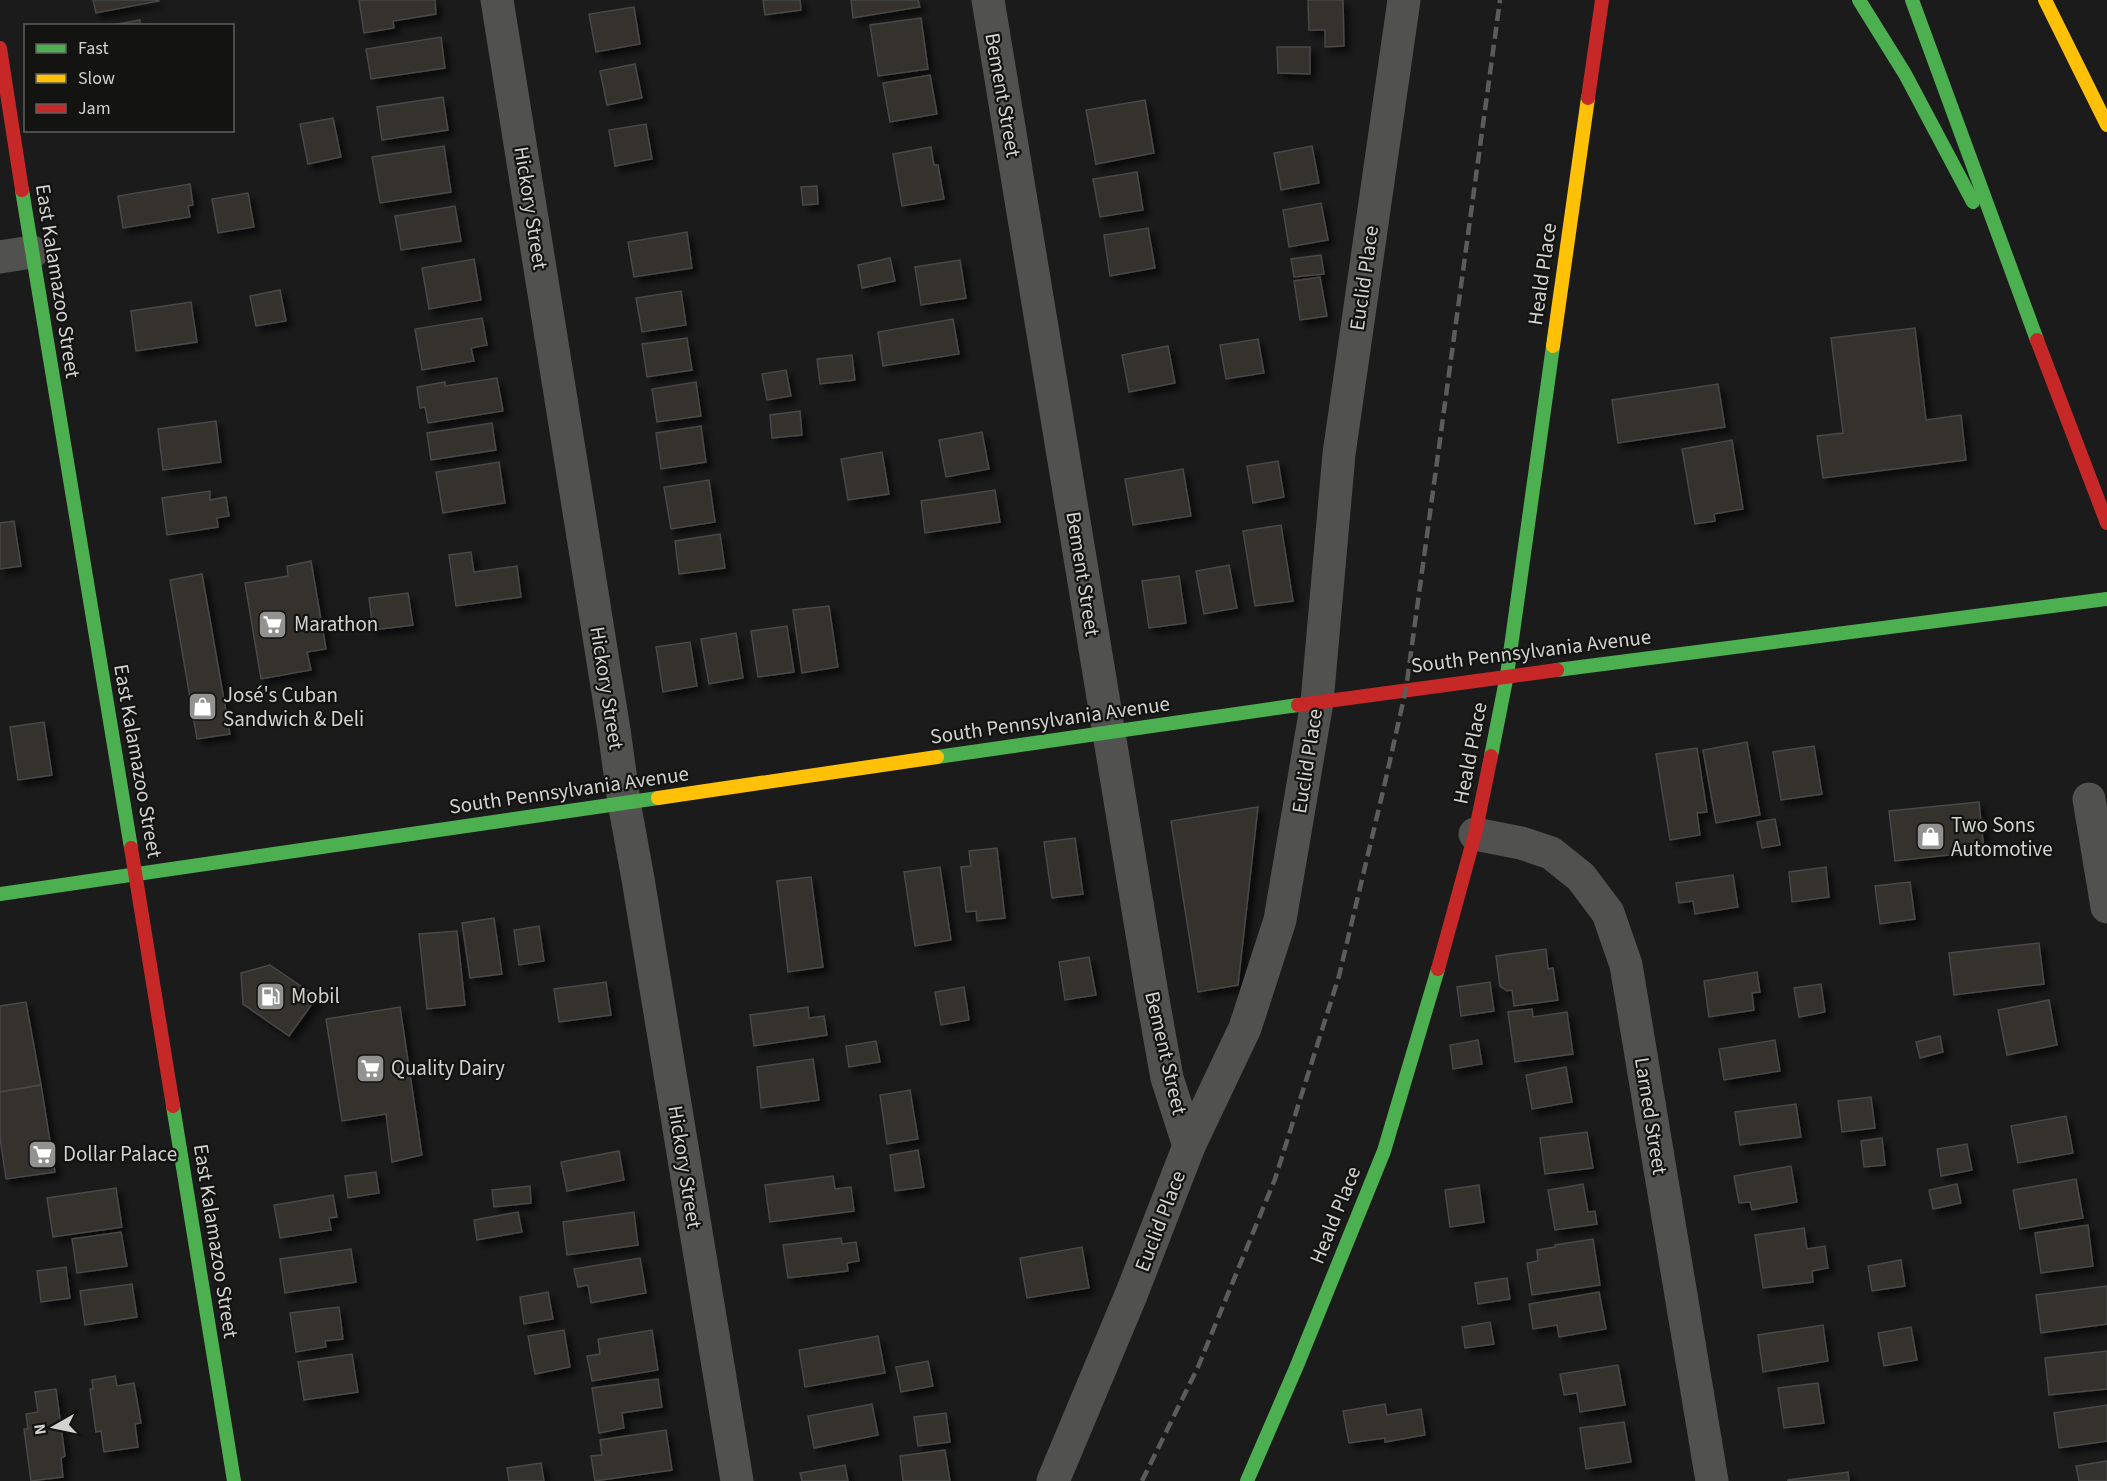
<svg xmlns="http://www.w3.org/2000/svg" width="2107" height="1481" font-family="'Source Sans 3',sans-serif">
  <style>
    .building { fill: #34332e; stroke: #484847; stroke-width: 1.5; filter: url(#shadow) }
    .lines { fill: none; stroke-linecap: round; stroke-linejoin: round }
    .street { stroke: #515150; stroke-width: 33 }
    .fast { stroke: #4caf50; stroke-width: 14 }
    .slow { stroke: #ffc107; stroke-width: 14 }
    .jam { stroke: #c62828; stroke-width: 14 }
    .rail { stroke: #5c5c5c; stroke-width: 4.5; stroke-dasharray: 12 6; stroke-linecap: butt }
    .labels { text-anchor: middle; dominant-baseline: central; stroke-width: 4.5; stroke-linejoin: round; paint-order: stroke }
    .street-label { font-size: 21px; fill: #d2d2d0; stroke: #131311 }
    .poi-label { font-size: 21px; fill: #d2d2d0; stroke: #131311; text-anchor: start }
  </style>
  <defs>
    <filter id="shadow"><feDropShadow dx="5.5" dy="5.5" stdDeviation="3" flood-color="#0009"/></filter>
  </defs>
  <rect width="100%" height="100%" fill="#1b1b1b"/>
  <g class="building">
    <path d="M93 0H159V1L96 13Z"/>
    <path d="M359 0H435L436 14 393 21 394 28 364 33Z"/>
    <path d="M763 0H800L801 10 765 15Z"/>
    <path d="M851 0H918L920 7 853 18Z"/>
    <path d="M1308 0H1343L1344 46 1325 47V30H1309Z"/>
    <path d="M634 7 640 44 596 52 589 14Z"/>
    <path d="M921 18 928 69 878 76 870 25Z"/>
    <path d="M140 20V26H107Z"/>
    <path d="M441 37 445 68 371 79 366 49Z"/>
    <path d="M1277 47H1310V74L1278 73Z"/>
    <path d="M635 64 642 98 607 105 600 71Z"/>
    <path d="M930 75 937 114 890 122 883 83Z"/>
    <path d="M443 97 448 130 382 140 377 107Z"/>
    <path d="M1145 100 1154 153 1096 164 1086 110Z"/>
    <path d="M333 118 341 157 308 164 300 124Z"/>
    <path d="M646 124 652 159 615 166 609 130Z"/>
    <path d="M444 146 451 192 380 203 372 157Z"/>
    <path d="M1312 146 1319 183 1281 190 1274 153Z"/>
    <path d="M931 147 934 165H938L944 199 902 206 893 154Z"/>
    <path d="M1137 172 1143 210 1100 217 1093 179Z"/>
    <path d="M190 184 193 205 188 206 190 217 123 228 118 196Z"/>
    <path d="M817 186 818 204 803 205 801 187Z"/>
    <path d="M248 193 254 227 218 233 212 199Z"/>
    <path d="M1321 203 1328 240 1289 247 1283 210Z"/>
    <path d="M455 206 461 241 401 250 395 216Z"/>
    <path d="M1148 228 1155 268 1110 276 1104 235Z"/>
    <path d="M687 232 692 268 634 277 628 242Z"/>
    <path d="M1321 255 1324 274 1294 277 1291 259Z"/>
    <path d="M890 258 895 281 862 288 858 265Z"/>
    <path d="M474 259 481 300 429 309 422 268Z"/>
    <path d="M960 260 966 298 921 305 915 267Z"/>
    <path d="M1320 277 1327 316 1300 320 1294 281Z"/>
    <path d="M280 290 286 321 256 326 250 296Z"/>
    <path d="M681 291 686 325 642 332 636 298Z"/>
    <path d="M191 302 197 342 136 351 131 311Z"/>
    <path d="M482 318 487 345 471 348 474 361 422 370 415 329Z"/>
    <path d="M953 319 959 354 883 366 878 332Z"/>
    <path d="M1915 328 1926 420 1961 415 1966 460 1823 478 1817 436 1843 433 1831 338Z"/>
    <path d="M687 338 692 370 647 377 642 344Z"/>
    <path d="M1258 339 1264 373 1226 379 1220 345Z"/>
    <path d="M1168 346 1175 383 1129 392 1122 355Z"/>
    <path d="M852 355 855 380 820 384 817 359Z"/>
    <path d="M786 370 791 396 767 400 762 374Z"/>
    <path d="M497 378 503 411 428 423 425 407 420 408 417 387 445 382V386Z"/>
    <path d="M696 382 701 416 657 422 652 389Z"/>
    <path d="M1718 384 1725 427 1618 443 1612 400Z"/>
    <path d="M800 411 802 435 772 438 770 415Z"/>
    <path d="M216 421 221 462 163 470 158 429Z"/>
    <path d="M492 423 496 450 431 460 427 433Z"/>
    <path d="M701 426 706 462 661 469 656 433Z"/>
    <path d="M982 432 989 469 946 477 939 440Z"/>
    <path d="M1732 440 1743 509 1714 514 1715 521 1695 524 1682 449Z"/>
    <path d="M882 452 889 494 848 500 841 459Z"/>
    <path d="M1278 461 1284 497 1253 503 1247 466Z"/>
    <path d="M499 462 505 503 443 513 436 472Z"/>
    <path d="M1183 469 1191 516 1133 525 1125 479Z"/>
    <path d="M709 480 715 522 671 529 664 487Z"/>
    <path d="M995 490 1000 522 925 533 921 501Z"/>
    <path d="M210 491V500L226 497 229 516 217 518 218 527 167 535 162 498Z"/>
    <path d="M14 521 21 566 0 569V523Z"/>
    <path d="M1281 525 1293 601 1255 606 1243 531Z"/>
    <path d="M720 534 725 568 679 574 675 541Z"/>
    <path d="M471 552 474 572 517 566 521 597 456 606 449 555Z"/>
    <path d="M311 561 326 649 307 652 311 670 261 679 245 583 288 576 287 566Z"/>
    <path d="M1229 565 1237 608 1204 614 1196 571Z"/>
    <path d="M202 574 230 734 197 739 170 580Z"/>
    <path d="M1179 576 1186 623 1149 628 1142 581Z"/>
    <path d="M408 593 413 625 373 630 369 598Z"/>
    <path d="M829 606 838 667 802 673 793 610Z"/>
    <path d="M787 626 794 672 758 677 751 631Z"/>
    <path d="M736 633 743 678 709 684 701 639Z"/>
    <path d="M690 642 697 686 663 692 656 647Z"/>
    <path d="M44 722 52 775 18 780 10 727Z"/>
    <path d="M1747 742 1760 815 1716 823 1703 750Z"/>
    <path d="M1814 746 1822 794 1781 800 1773 752Z"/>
    <path d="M1697 748 1707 812 1697 813 1700 835 1670 840 1656 754Z"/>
    <path d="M1979 802 1984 851 1895 861 1889 811Z"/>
    <path d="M1258 807 1238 985 1198 992 1171 821Z"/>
    <path d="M1775 819 1780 845 1762 848 1757 822Z"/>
    <path d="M1075 838 1083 894 1052 898 1044 842Z"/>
    <path d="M997 848 1005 918 977 921 976 911 966 912 961 867 971 866 969 851Z"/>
    <path d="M940 867 951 940 915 946 904 872Z"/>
    <path d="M1826 867 1829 897 1792 902 1789 872Z"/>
    <path d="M1733 875 1738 907 1695 914 1693 901 1679 903 1676 883Z"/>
    <path d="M811 877 823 967 788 972 777 881Z"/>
    <path d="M1910 882 1915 919 1880 924 1875 886Z"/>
    <path d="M494 918 502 974 470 978 462 923Z"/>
    <path d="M539 926 544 961 519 965 514 930Z"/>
    <path d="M457 931 465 1005 427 1009 419 934Z"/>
    <path d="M2039 943 2044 984 1954 995 1949 953Z"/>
    <path d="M1546 949 1548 969 1553 968 1558 1000 1514 1006 1512 990 1507 991 1500 986 1496 956Z"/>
    <path d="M1089 957 1096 995 1065 1000 1059 962Z"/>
    <path d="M270 965 317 997 289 1036 243 1004 241 973Z"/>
    <path d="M1757 972 1760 992 1752 993 1754 1010 1709 1017 1704 981Z"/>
    <path d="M606 982 611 1015 559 1022 554 989Z"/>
    <path d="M1490 982 1494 1011 1461 1016 1457 987Z"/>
    <path d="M1821 984 1825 1012 1799 1017 1794 988Z"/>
    <path d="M964 987 969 1020 941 1025 935 992Z"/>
    <path d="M2049 1000 2057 1045 2007 1055 1998 1010Z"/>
    <path d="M26 1002 41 1085 0 1092V1006Z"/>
    <path d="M400 1007 422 1155 392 1162 386 1114 342 1121 326 1019Z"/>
    <path d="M808 1007 809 1018 824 1016 827 1035 754 1046 750 1015Z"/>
    <path d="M1532 1009 1533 1017 1567 1012 1573 1054 1515 1062 1508 1012Z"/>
    <path d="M1940 1036 1943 1052 1920 1058 1916 1042Z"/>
    <path d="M1478 1040 1482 1064 1453 1069 1450 1045Z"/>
    <path d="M1775 1040 1780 1071 1724 1080 1719 1049Z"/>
    <path d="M876 1041 880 1062 849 1067 846 1046Z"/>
    <path d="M813 1059 819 1100 761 1108 757 1067Z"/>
    <path d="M1566 1067 1572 1102 1532 1109 1526 1075Z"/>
    <path d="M41 1085 55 1172 6 1179 0 1138V1092Z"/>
    <path d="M910 1090 918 1139 887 1144 880 1095Z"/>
    <path d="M1871 1097 1875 1128 1842 1132 1838 1101Z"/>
    <path d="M1796 1104 1801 1137 1740 1145 1735 1112Z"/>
    <path d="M2066 1116 2073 1153 2018 1163 2011 1126Z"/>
    <path d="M1587 1132 1593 1168 1545 1174 1540 1138Z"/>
    <path d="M1882 1138 1885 1165 1864 1167 1861 1141Z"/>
    <path d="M1967 1144 1972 1170 1941 1176 1937 1149Z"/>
    <path d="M918 1150 924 1187 895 1191 890 1155Z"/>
    <path d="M619 1151 624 1180 567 1191 561 1162Z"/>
    <path d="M1791 1166 1797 1202 1752 1210 1750 1202 1739 1203 1734 1176Z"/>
    <path d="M376 1172 379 1193 348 1198 345 1176Z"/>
    <path d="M833 1176 835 1189 851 1187 854 1211 770 1222 765 1185Z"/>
    <path d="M2076 1179 2083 1218 2020 1229 2013 1190Z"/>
    <path d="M1583 1184 1588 1212 1595 1211 1597 1224 1555 1230 1548 1190Z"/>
    <path d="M1957 1184 1961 1203 1933 1209 1929 1190Z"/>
    <path d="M1479 1185 1484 1222 1450 1227 1445 1190Z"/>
    <path d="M530 1186 531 1203 494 1207 492 1190Z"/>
    <path d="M116 1188 122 1227 53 1237 47 1198Z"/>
    <path d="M333 1195 337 1217 329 1218 331 1230 280 1238 274 1205Z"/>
    <path d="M518 1212 522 1232 477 1240 474 1220Z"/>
    <path d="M634 1212 638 1245 567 1255 563 1222Z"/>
    <path d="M2088 1225 2093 1266 2041 1273 2035 1233Z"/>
    <path d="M1804 1228 1807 1249 1825 1246 1828 1268 1812 1271 1813 1282 1763 1288 1755 1235Z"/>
    <path d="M121 1232 127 1266 77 1273 72 1239Z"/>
    <path d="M841 1238 842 1244 856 1242 859 1261 847 1263 848 1271 788 1278 783 1245Z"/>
    <path d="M1593 1239 1600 1285 1532 1295 1527 1263 1538 1261 1537 1250 1555 1247V1245Z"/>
    <path d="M1082 1247 1089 1288 1027 1298 1020 1258Z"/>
    <path d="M351 1249 356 1282 285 1293 280 1259Z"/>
    <path d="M640 1258 646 1293 591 1303 588 1285 578 1287 574 1269Z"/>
    <path d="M1901 1260 1905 1286 1872 1291 1868 1266Z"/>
    <path d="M66 1267 70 1298 41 1302 37 1271Z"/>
    <path d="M1507 1278 1510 1299 1478 1304 1475 1283Z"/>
    <path d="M132 1284 137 1317 85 1325 80 1291Z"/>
    <path d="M2107 1286V1324L2041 1333 2036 1295Z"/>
    <path d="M548 1292 553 1319 524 1324 520 1297Z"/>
    <path d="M1599 1292 1606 1329 1559 1337 1557 1325 1533 1329 1529 1304Z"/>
    <path d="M339 1307 343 1339 325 1341 326 1347 296 1352 290 1313Z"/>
    <path d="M1490 1322 1494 1344 1465 1348 1462 1327Z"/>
    <path d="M1823 1325 1828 1361 1763 1372 1758 1335Z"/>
    <path d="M1911 1327 1917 1360 1884 1366 1878 1333Z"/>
    <path d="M564 1330 570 1367 535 1374 528 1336Z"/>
    <path d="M652 1330 658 1370 592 1381 587 1356 600 1354 598 1339Z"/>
    <path d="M878 1336 885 1373 805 1387 799 1350Z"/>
    <path d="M2107 1351V1389L2049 1395 2045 1358Z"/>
    <path d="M352 1354 358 1392 304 1400 298 1362Z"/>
    <path d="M928 1361 933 1386 901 1392 896 1367Z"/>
    <path d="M1618 1365 1625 1405 1580 1412 1577 1393 1564 1395 1560 1374Z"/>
    <path d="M115 1376 117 1386 134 1383 141 1423 135 1424 138 1447 104 1452 101 1431 96 1432 90 1389H93L92 1380Z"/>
    <path d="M658 1379 662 1407 622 1413 624 1428 599 1433 592 1388Z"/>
    <path d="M1818 1383 1824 1423 1784 1428 1778 1388Z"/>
    <path d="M56 1389 65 1456 61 1458 63 1477 31 1481 24 1429H28L26 1414 38 1412 35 1392Z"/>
    <path d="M872 1404 878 1435 814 1448 808 1416Z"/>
    <path d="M1385 1404 1387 1415 1421 1409 1425 1435 1385 1442V1438L1349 1443 1343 1411Z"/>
    <path d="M2107 1405V1441L2059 1448 2054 1413Z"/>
    <path d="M946 1413 950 1442 918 1446 914 1417Z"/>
    <path d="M1624 1422 1631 1462 1586 1469 1580 1428Z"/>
    <path d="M666 1430 672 1470 595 1481 591 1456 602 1455 600 1440Z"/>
    <path d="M945 1450 950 1481H903L900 1456Z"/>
    <path d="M2107 1461V1481H2079L2076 1466Z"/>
    <path d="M541 1463 544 1481H509L507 1468Z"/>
    <path d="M845 1465 848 1481H802L800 1473Z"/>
    <path d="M1848 1472 1849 1481H1788V1480Z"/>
  </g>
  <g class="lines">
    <g class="street">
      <path d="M497 0 614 730 624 802 638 879 737 1481"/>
      <path d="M988 0 1152 994 1167 1078 1189 1146"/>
      <path d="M0 257 32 252"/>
      <path d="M2089 799 2107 907"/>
      <path d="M1475 834 1521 843 1551 853 1581 877 1608 913 1626 965 1712 1481"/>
      <path d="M1053 1481 1131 1295 1189 1146 1245 1028 1280 920 1317 702 1339 454 1404 0"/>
    </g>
    <g class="fast">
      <path d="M1859 0 1905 74 1973 202"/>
      <path d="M1912 0 2037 340"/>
      <path d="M22 190 131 848"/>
      <path d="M1557 670 2107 599"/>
      <path d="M1491 756 1507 675 1553 346"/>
      <path d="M937 757 1298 705"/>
      <path d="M0 894 658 798"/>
      <path d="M173 1106 234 1481"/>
      <path d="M1247 1481 1296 1368 1384 1151 1438 969"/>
    </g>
    <g class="slow">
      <path d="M2045 0 2107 125"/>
      <path d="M1553 346 1588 98"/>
      <path d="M658 798 937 757"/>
    </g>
    <g class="jam">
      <path d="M0 48 22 190"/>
      <path d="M1588 98 1602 0"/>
      <path d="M2037 340 2107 523"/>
      <path d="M1298 705 1557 670"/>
      <path d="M131 848 173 1106"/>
      <path d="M1438 969 1475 834 1491 756"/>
    </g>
    <path class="rail" d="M1142 1481 1198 1367 1275 1179 1339 976 1384 787 1406 689 1500 0"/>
  </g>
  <defs>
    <symbol id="supermarket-square" viewBox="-11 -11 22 22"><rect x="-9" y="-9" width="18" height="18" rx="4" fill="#929291" stroke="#131311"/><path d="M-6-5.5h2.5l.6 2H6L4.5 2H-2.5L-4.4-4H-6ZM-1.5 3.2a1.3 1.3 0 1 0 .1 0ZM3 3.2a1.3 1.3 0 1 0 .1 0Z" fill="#fff"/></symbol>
    <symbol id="shop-square" viewBox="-11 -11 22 22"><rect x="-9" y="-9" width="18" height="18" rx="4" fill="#929291" stroke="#131311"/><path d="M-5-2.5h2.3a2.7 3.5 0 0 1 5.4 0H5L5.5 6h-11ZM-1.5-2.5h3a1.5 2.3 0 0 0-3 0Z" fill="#fff"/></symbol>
    <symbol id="fuel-square" viewBox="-11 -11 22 22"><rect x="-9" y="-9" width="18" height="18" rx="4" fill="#929291" stroke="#131311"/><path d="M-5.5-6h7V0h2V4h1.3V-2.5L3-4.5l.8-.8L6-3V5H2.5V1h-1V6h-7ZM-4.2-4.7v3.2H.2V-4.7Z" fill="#fff"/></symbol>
  </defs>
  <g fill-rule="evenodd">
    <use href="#supermarket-square" x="256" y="608" width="33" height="33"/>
    <use href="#shop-square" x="186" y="690" width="33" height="33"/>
    <use href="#shop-square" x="1914" y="820" width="33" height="33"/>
    <use href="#fuel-square" x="254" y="980" width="33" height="33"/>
    <use href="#supermarket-square" x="354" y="1052" width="33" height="33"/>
    <use href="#supermarket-square" x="26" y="1138" width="33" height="33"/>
  </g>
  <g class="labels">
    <g class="street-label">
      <text transform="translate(1003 95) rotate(80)">Bement Street</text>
      <text transform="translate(531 208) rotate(81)">Hickory Street</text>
      <text transform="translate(1542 274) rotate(-82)">Heald Place</text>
      <text transform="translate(1364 278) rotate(-82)">Euclid Place</text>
      <text transform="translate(58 281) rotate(81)">East Kalamazoo Street</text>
      <text transform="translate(1083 574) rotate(81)">Bement Street</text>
      <text transform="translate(1531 651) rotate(-7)">South Pennsylvania Avenue</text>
      <text transform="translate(607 688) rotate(81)">Hickory Street</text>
      <text transform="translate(1050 720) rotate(-8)">South Pennsylvania Avenue</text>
      <text transform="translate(1470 753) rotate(-79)">Heald Place</text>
      <text transform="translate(138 761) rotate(80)">East Kalamazoo Street</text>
      <text transform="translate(1307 761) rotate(-81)">Euclid Place</text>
      <text transform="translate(569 790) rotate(-8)">South Pennsylvania Avenue</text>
      <text transform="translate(1166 1053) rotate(77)">Bement Street</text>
      <text transform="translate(1651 1116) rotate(81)">Larned Street</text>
      <text transform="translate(685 1167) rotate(81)">Hickory Street</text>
      <text transform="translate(1335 1215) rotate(-68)">Heald Place</text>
      <text transform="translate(1160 1221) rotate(-69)">Euclid Place</text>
      <text transform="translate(216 1241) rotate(81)">East Kalamazoo Street</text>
    </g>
    <g class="poi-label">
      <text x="294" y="624">Marathon</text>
      <text x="223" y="695">José's Cuban<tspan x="223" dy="24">Sandwich &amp; Deli</tspan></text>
      <text x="1951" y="825">Two Sons<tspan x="1951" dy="24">Automotive</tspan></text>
      <text x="291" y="996">Mobil</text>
      <text x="391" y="1068">Quality Dairy</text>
      <text x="63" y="1154">Dollar Palace</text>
    </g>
  </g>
  <rect x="24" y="24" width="210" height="108" fill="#131311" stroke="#5f5f5d" stroke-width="1.5"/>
  <rect x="36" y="44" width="30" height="9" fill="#4caf50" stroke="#5f5f5d" stroke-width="1.5"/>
  <text x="78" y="54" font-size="18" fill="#d2d2d0">Fast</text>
  <rect x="36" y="74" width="30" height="9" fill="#ffc107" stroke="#5f5f5d" stroke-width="1.5"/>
  <text x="78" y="84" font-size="18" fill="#d2d2d0">Slow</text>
  <rect x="36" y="104" width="30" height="9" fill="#c62828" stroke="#5f5f5d" stroke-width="1.5"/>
  <text x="78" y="114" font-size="18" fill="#d2d2d0">Jam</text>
  <g transform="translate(54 1427) rotate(261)" stroke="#131311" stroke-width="4.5" paint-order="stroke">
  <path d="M0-4.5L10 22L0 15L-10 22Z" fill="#d2d2d0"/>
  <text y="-9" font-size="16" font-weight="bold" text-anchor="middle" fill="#d2d2d0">N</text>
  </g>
</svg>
